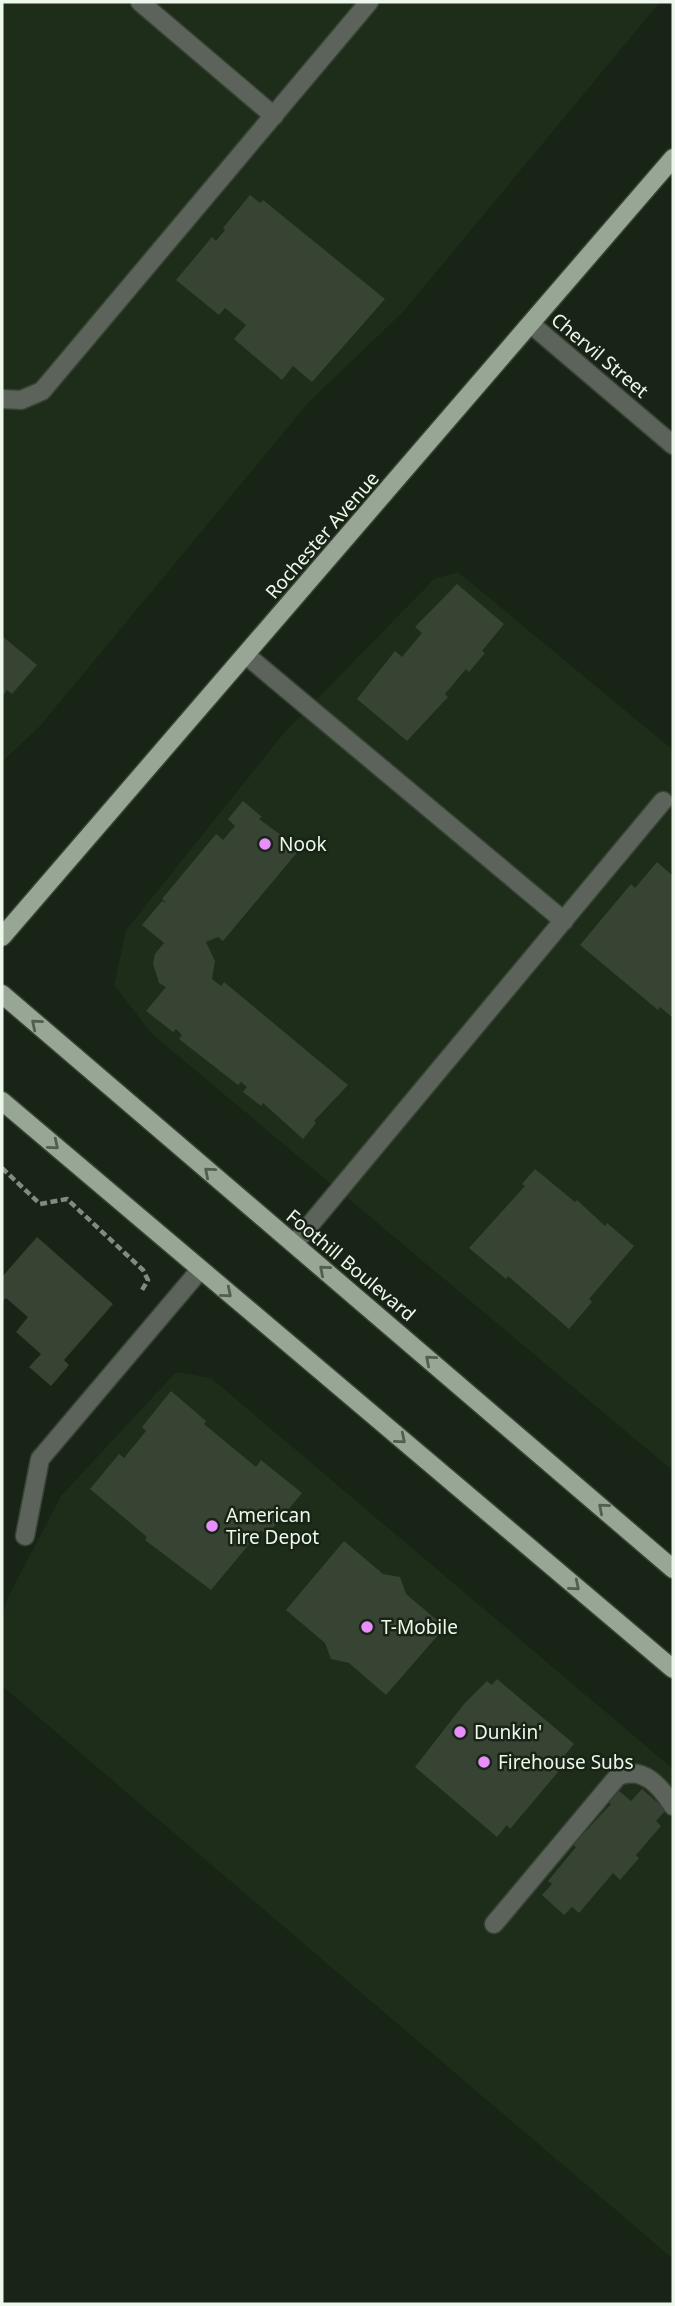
<svg xmlns="http://www.w3.org/2000/svg" width="675" height="2306" font-family="'Noto Sans',sans-serif">
  <style>
    .built { fill: #1d2d19 }
    .building { fill: #374434 }
    .lines { fill: none; stroke-linecap: round; stroke-linejoin: round }
    .minor-casing { stroke: #364233; stroke-width: 21 }
    .major-casing { stroke: #364233; stroke-width: 21 }
    .path { stroke: #818b7e; stroke-width: 4.5; stroke-dasharray: 7 3.5; stroke-linecap: butt }
    .minor { stroke: #5c635b; stroke-width: 18 }
    .major { stroke: #98a695; stroke-width: 18 }
    .oneway { stroke: #525e4f }
    .poi-dot { fill: #e98efe; stroke: #182415; stroke-width: 2.5 }
    .labels { text-anchor: middle; dominant-baseline: central; stroke-width: 5; stroke-linejoin: round; paint-order: stroke }
    .street-label { font-size: 19px; fill: #eef7ec; stroke: #182415 }
    .poi-label { font-size: 19px; fill: #eef7ec; stroke: #182415; text-anchor: start }
  </style>
  <rect width="100%" height="100%" fill="#182415"/>
  <g class="built">
    <path d="M2 2H660L403 312 309 402 40 726 2 762Z"/>
    <path d="M458 572 673 750V1471L151 1033 114 985 126 930 284 733 434 579Z"/>
    <path d="M176 1372 211 1378 673 1769V2259L2 1686V1618L7 1599 61 1496Z"/>
  </g>
  <g class="building">
    <path d="M250 195 260 203 263 200 385 299 312 382 293 366 282 380 234 339 246 325 225 308 219 315 176 280 212 237 216 241 225 230 223 228Z"/>
    <path d="M457 584 504 624 482 651 485 653 469 672 466 669 445 694 448 697 407 741 357 699 395 651 402 657 422 633 415 627Z"/>
    <path d="M2 636 37 665 12 694 7 690 2 697Z"/>
    <path d="M243 801 262 817 259 819 300 849 223 941 218 937 206 942 215 961 212 979 221 986 224 982 348 1085 314 1121 316 1123 303 1139 263 1103 261 1106 243 1092 247 1087 241 1082 238 1085 179 1039 182 1035 176 1029 173 1032 146 1011 166 987 159 983 153 964 155 954 164 943 142 925 162 901 167 903 162 899 216 834 223 840 235 826 228 819Z"/>
    <path d="M657 862 673 876V1018L660 1007 658 1010 580 945 631 884 635 888Z"/>
    <path d="M535 1169 575 1202 577 1200 605 1226 607 1223 634 1246 589 1299 592 1302 569 1329 508 1276 506 1279 469 1248 525 1186 522 1184Z"/>
    <path d="M37 1237 113 1304 64 1360 69 1365 51 1386 29 1367 41 1354 16 1332 28 1317 6 1298 2 1302V1277Z"/>
    <path d="M171 1391 206 1421 204 1424 256 1467 261 1460 302 1493 267 1535 261 1530 211 1590 145 1540 147 1537 90 1489 119 1454 124 1458 146 1431 142 1427Z"/>
    <path d="M344 1541 383 1574 400 1577 406 1594 445 1627 386 1695 349 1663 331 1659 325 1643 286 1610Z"/>
    <path d="M497 1679 574 1744 565 1755 569 1759 510 1829 507 1825 497 1837 415 1767 464 1704 487 1681 492 1685Z"/>
    <path d="M642 1789 666 1810 656 1821 661 1826 636 1855 639 1858 620 1880 613 1873 579 1913 572 1907 564 1915 542 1895 552 1884 548 1881 576 1847 573 1845 611 1804 608 1802 618 1790 631 1801Z"/>
  </g>
  <g class="lines">
    <defs>
      <g id="minor">
        <path d="M140 2 274 116"/>
        <path d="M532 325 673 445"/>
        <path d="M2 399 21 400 42 391 369 2"/>
        <path d="M246 655 564 921"/>
        <path d="M294 1244 663 801"/>
        <path d="M25 1536 40 1459 200 1270"/>
        <path d="M494 1924 618 1776C644 1766 660 1786 673 1806"/>
      </g>
      <g id="major">
        <path d="M2 937 673 158"/>
        <path d="M2 994 673 1569"/>
        <path d="M2 1101 673 1669"/>
      </g>
    </defs>
    <use href="#minor" class="minor-casing"/>
    <use href="#major" class="major-casing"/>
    <path class="path" d="M2 1168 40 1204 67 1199 143 1270 148 1280 142 1290"/>
    <use href="#minor" class="minor"/>
    <use href="#major" class="major"/>
  </g>
  <defs><path id="oneway-chevron" d="M-2-3.5L2.5 0L-2 3.5" fill="none" stroke-width="1.6" stroke-linecap="round" stroke-linejoin="round" transform="scale(1.75)"/></defs>
  <g class="oneway">
    <use href="#oneway-chevron" transform="translate(36 1024) rotate(-140)"/>
    <use href="#oneway-chevron" transform="translate(54 1145) rotate(40)"/>
    <use href="#oneway-chevron" transform="translate(209 1172) rotate(-139)"/>
    <use href="#oneway-chevron" transform="translate(324 1270) rotate(-139)"/>
    <use href="#oneway-chevron" transform="translate(227 1293) rotate(40)"/>
    <use href="#oneway-chevron" transform="translate(430 1360) rotate(-139)"/>
    <use href="#oneway-chevron" transform="translate(401 1439) rotate(40)"/>
    <use href="#oneway-chevron" transform="translate(603 1508) rotate(-139)"/>
    <use href="#oneway-chevron" transform="translate(575 1586) rotate(40)"/>
  </g>
  <g class="poi-dot">
    <circle cx="265" cy="844" r="7"/>
    <circle cx="212" cy="1526" r="7"/>
    <circle cx="367" cy="1627" r="7"/>
    <circle cx="460" cy="1732" r="7"/>
    <circle cx="484" cy="1762" r="7"/>
  </g>
  <g class="labels">
    <g class="street-label">
      <text transform="translate(600 355) rotate(40)">Chervil Street</text>
      <text transform="translate(322 535) rotate(-49)">Rochester Avenue</text>
      <text transform="translate(351 1265) rotate(40)">Foothill Boulevard</text>
    </g>
    <g class="poi-label">
      <text x="279" y="844">Nook</text>
      <text x="226" y="1515">American<tspan x="226" dy="22">Tire Depot</tspan></text>
      <text x="381" y="1627">T-Mobile</text>
      <text x="474" y="1732">Dunkin'</text>
      <text x="498" y="1762">Firehouse Subs</text>
    </g>
  </g>
  <rect width="675" height="2306" fill="none" stroke="#eef7ec" stroke-width="7"/>
</svg>
